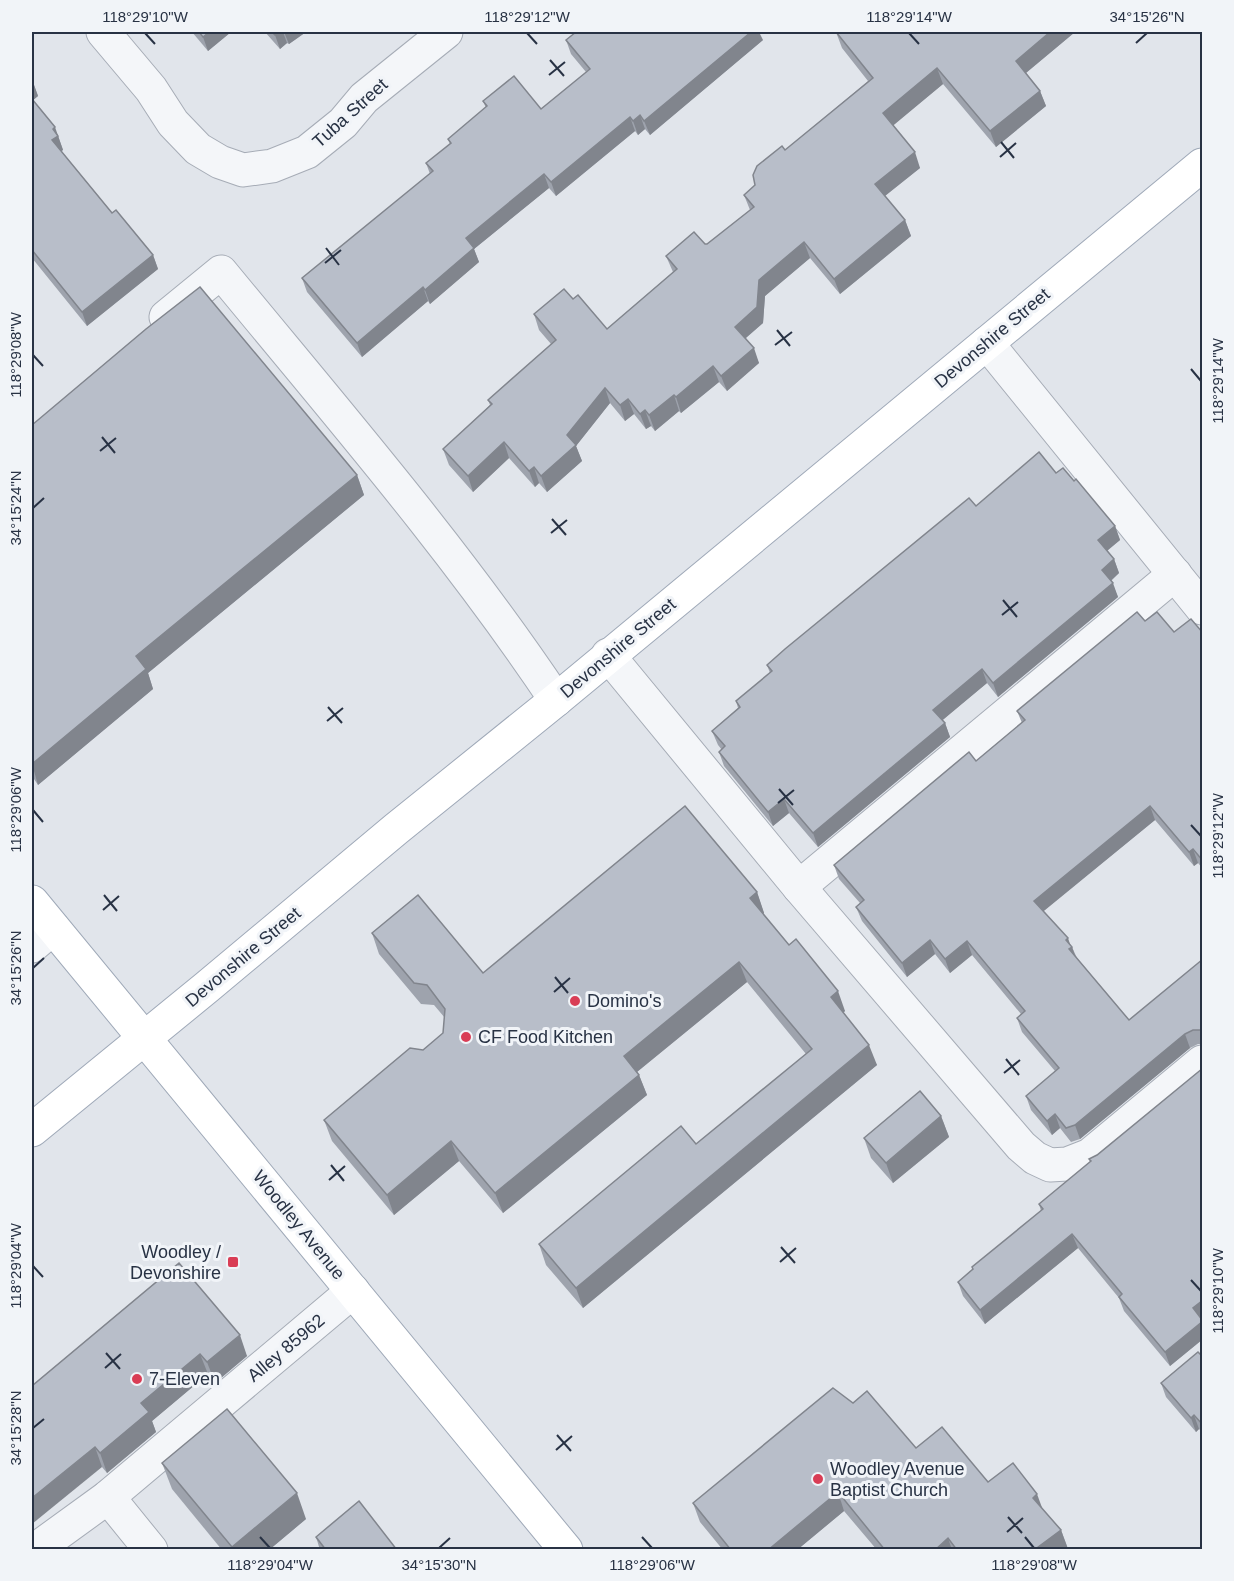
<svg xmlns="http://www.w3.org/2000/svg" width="1234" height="1581" font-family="Arial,sans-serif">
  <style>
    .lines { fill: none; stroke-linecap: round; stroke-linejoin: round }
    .minor-casing { stroke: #a6acb6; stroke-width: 35 }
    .major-casing { stroke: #9fa9b8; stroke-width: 35 }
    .minor { stroke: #f4f6f9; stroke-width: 33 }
    .major { stroke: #fff; stroke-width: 33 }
    .wall { fill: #9ea3ad }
    .shaded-wall { fill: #81858d }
    .building { fill: #b8bec9; stroke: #81858d; stroke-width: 1.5 }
    .ticks { fill: none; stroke: #283244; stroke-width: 2 }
    .poi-dot { fill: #d93d55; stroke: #f1f4f8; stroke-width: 2 }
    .labels { text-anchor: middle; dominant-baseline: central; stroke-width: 6; stroke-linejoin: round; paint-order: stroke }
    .street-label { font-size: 18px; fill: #283244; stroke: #f1f4f8 }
    .poi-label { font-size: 18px; fill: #283244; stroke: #f1f4f8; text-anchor: start }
    .neatline { fill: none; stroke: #283244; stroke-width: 2 }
    .ticks-label { font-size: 15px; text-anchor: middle; fill: #283244 }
  </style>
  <rect width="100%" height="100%" fill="#e1e5eb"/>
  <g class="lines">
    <defs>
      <g id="minor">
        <path d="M103 32 151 89 173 123 198 149 220 162 243 170 272 166 307 152 343 123 364 98 446 32"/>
        <path d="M166 317 221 272C336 412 455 549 556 700"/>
        <path d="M987 343 1202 608"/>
        <path d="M608 655 799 887 1021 1146 1035 1158 1050 1165 1067 1164 1090 1155 1202 1062"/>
        <path d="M799 887 1175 574"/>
        <path d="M32 946 53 928"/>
        <path d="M108 1497 151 1550"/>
        <path d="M35 1550 108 1497 353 1291"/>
      </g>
      <g id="major">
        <path d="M32 902 566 1550"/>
        <path d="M32 1130 207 987 396 829 556 700 1202 165"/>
      </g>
    </defs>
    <use href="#minor" class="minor-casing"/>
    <use href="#major" class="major-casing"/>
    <use href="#minor" class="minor"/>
    <use href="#major" class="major"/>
  </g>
  <g class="wall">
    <path d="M192 32H231L208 51Z"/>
    <path d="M265 32H306L289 44 287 43 280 49Z"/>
    <path d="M836 32H1075L1026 73 1040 91 1046 106 996 147 943 84 893 125 920 168 885 196 905 220 911 236 840 294 810 258 765 296 763 323 746 338 759 363 727 391 719 382 681 413 679 411 655 431 651 426 646 429 634 414 625 421 610 403 576 446 582 461 547 492 539 483 535 487 509 458 473 492 449 465 443 449 490 405 488 400 551 344 539 330 534 314 573 299 607 329 673 272 666 256 707 244 750 210 744 195 755 185 785 150 868 81 842 48Z"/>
    <path d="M566 40H763L650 135 645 129 638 135 635 131 556 196 549 188 474 249 479 262 430 304 428 301 362 357 307 292 302 278 430 174 426 163 450 144 448 139 486 108 483 101 541 109 586 72 571 54Z"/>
    <path d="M32 80 38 96 33 100 58 136 63 150 61 151 112 213 153 255 158 269 87 326 32 258Z"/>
    <path d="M32 425 357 475 364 495 148 673 153 689 38 785 32 776Z"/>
    <path d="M1056 473 1074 481 1115 526 1120 540 1107 551 1114 559 1119 573 1111 581 1118 597 998 697 987 683 942 720 945 723 950 737 818 847 789 813 773 826 724 766 719 752 722 750 718 745 712 731 738 708 736 701 770 673 767 665 976 506Z"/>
    <path d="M1145 621 1174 632 1203 633V869L1198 863 1194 866 1155 820 1043 911 1072 947 1077 958 1129 1020 1203 959V1044H1198L1190 1048 1080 1139 1071 1142 1060 1128 1052 1135 1031 1110 1026 1096 1055 1071 1022 1032 1017 1018 1021 1014 972 955 950 973 935 954 907 977 862 921 856 907 860 903 839 879 834 865 976 761 1022 723 1017 711Z"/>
    <path d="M757 892 764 913 763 914 845 1011 843 1013 877 1065 583 1308 546 1265 539 1244 696 1144 806 1054 747 982 637 1072 639 1075 647 1095 503 1213 459 1161 394 1215 332 1141 324 1120 423 1050 443 1033 445 1018 434 1005 421 1004 379 954 372 933 483 973Z"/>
    <path d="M1203 1068V1318L1201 1319 1203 1321V1339L1170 1366 1124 1311 1119 1298 1078 1248 985 1324 963 1296 958 1282 973 1269 972 1267 1041 1211 1039 1204 1090 1162 1089 1159 1097 1155Z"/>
    <path d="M941 1116 949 1137 893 1183 871 1158 864 1138Z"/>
    <path d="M179 1263 247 1356 215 1383 208 1374 152 1421 156 1432 107 1473 33 1385Z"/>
    <path d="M1203 1357V1433L1199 1429 1196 1432 1166 1397 1161 1383Z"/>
    <path d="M853 1403 916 1448 1043 1510 1061 1530 1068 1549 877 1550 844 1511 797 1550H723L700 1522 693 1503Z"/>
    <path d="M162 1463 306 1519 269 1550H222L172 1489Z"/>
    <path d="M316 1537 397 1550H320Z"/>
  </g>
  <g class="shaded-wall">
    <path d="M209 32H231L208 51 203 37Z"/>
    <path d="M279 32H283L287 43 280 49 275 35Z"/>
    <path d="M284 32H306L289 44Z"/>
    <path d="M751 32H759L763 40 650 135 644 121Z"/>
    <path d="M1050 32H1075L1021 77 1016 61Z"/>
    <path d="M937 68 943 84 889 129 883 113Z"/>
    <path d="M33 82 38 96 32 101V83Z"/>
    <path d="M1040 91 1046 106 996 147 990 131Z"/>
    <path d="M640 115 645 129 638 135 633 121Z"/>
    <path d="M630 117 635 131 556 196 551 182Z"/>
    <path d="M55 127 63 150 57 154 52 140 53 129Z"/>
    <path d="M915 152 920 168 881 199 875 184Z"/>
    <path d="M544 174 549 188 474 249 479 262 430 304 425 290 466 238Z"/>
    <path d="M905 220 911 236 840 294 834 279Z"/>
    <path d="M804 242 810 258 765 296 763 323 741 342 735 327 759 280Z"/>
    <path d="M153 255 158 269 87 326 82 312Z"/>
    <path d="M423 287 428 301 362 357 357 343Z"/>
    <path d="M754 348 759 363 727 391 721 376Z"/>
    <path d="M713 366 719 382 681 413 676 397Z"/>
    <path d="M605 388 610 403 576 446 582 461 547 492 541 476 567 435Z"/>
    <path d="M674 395 679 411 655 431 649 415Z"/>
    <path d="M628 399 634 414 625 421 620 405Z"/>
    <path d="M645 410 651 426 646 429 640 414Z"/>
    <path d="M504 442 509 458 473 492 468 476Z"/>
    <path d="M534 467 539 483 535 487 529 471Z"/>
    <path d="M357 475 364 495 148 673 153 689 38 785 32 764 136 656Z"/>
    <path d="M1115 526 1120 540 1103 554 1098 540Z"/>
    <path d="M1114 559 1119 573 1107 584 1102 570Z"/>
    <path d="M1113 583 1118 597 998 697 993 683Z"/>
    <path d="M982 669 987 683 938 724 933 710Z"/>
    <path d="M945 723 950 737 818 847 813 833Z"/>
    <path d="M784 799 789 813 773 826 768 812Z"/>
    <path d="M1150 806 1155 820 1039 915 1034 901Z"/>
    <path d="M1193 849 1198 863 1194 866 1189 852Z"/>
    <path d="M757 892 764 913 757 918 750 898Z"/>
    <path d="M1068 938 1071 947H1072L1077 961 1074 963 1066 940Z"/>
    <path d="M930 940 935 954 907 977 902 963Z"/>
    <path d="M967 941 972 955 950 973 945 959Z"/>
    <path d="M739 962 747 982 632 1076 624 1056Z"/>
    <path d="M838 991 845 1011 838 1017 831 997Z"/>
    <path d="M1185 1034 1190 1048 1080 1139 1075 1125Z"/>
    <path d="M869 1045 877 1065 583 1308 576 1288Z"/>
    <path d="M639 1075 647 1095 503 1213 495 1193Z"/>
    <path d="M1055 1114 1060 1128 1052 1135 1047 1121Z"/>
    <path d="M941 1116 949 1137 893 1183 886 1163Z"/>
    <path d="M451 1141 459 1161 394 1215 387 1195Z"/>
    <path d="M1072 1234 1078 1248 985 1324 980 1310Z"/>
    <path d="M1203 1300V1318L1198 1322 1193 1308Z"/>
    <path d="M1203 1321V1339L1170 1366 1165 1352Z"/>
    <path d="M240 1335 247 1356 215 1383 207 1362Z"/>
    <path d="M200 1354 208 1374 152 1421 156 1432 107 1473 100 1453 141 1403Z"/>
    <path d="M1194 1415 1199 1429 1196 1432 1191 1418Z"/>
    <path d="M95 1447 102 1467 32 1524V1498Z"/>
    <path d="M838 1492 844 1511 797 1550H768Z"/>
    <path d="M297 1493 306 1519 269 1550H233L232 1547Z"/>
    <path d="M1037 1494 1044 1513 1033 1498Z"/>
    <path d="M1061 1530 1068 1549 1034 1550Z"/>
    <path d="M948 1538 952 1550H935Z"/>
  </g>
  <g class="building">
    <path d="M199 32H209L203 37Z"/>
    <path d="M272 32H279L275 35Z"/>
    <path d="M576 32H751L644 121 640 115 633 121 630 117 551 182 544 174 466 238 474 248 425 290 423 287 357 343 302 278 433 171 426 163 451 143 448 139 487 106 483 101 514 76 541 109 590 69 566 40Z"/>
    <path d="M836 32H1050L1016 61 1040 91 990 131 937 68 883 113 915 152 875 184 905 220 834 279 804 242 759 280 757 307 735 327 754 348 721 376 713 366 676 397 674 395 649 415 645 410 640 414 628 399 620 405 605 388 567 435 576 445 541 476 534 467 529 471 504 442 468 476 443 449 492 404 488 400 556 340 534 314 564 289 573 299 578 295 607 329 677 269 666 256 694 232 705 244H707L754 207 744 195 755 185 753 175 757 166 782 146 785 150 873 78Z"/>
    <path d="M32 99 55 127 53 129 58 136 52 140 112 213 116 210 153 255 82 312 32 250Z"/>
    <path d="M200 287 357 475 136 656 146 669 32 764V425L146 329Z"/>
    <path d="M1039 452 1056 473 1063 468 1074 481 1076 479 1115 526 1098 540 1114 559 1102 570 1113 583 993 683 982 669 933 710 945 723 813 833 784 799 768 812 719 752 725 746 712 731 740 707 736 701 772 671 767 665 785 649 969 498 976 506Z"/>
    <path d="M1137 612 1145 621 1157 612 1174 632 1191 619 1203 633V861L1193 849 1189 852 1150 806 1034 901 1068 938 1066 940 1072 947 1069 949 1129 1020 1203 959V1030H1193L1185 1034 1075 1125 1066 1128 1055 1114 1047 1121 1026 1096 1059 1068 1017 1018 1025 1011 967 941 945 959 930 940 902 963 856 907 864 900 834 865 969 752 976 761 1025 720 1017 711Z"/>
    <path d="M685 806 757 892 750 898 789 945 796 939 838 991 831 997 869 1045 576 1288 539 1244 681 1126 696 1144 812 1049 739 962 624 1056 639 1075 495 1193 451 1141 387 1195 324 1120 410 1048 423 1050 443 1033 445 1009 427 985 414 983 372 933 418 895 483 973Z"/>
    <path d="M1203 1068V1300L1193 1308 1203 1321 1165 1352 1119 1297 1122 1294 1072 1234 980 1310 958 1282 973 1269 972 1267 1043 1209 1039 1204 1091 1161 1089 1159 1097 1155Z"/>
    <path d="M920 1091 941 1116 886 1163 864 1138Z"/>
    <path d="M179 1263 240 1335 207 1362 200 1354 141 1403 149 1412 100 1453 95 1447 32 1498V1383L33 1385Z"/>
    <path d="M1198 1352 1203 1357V1425L1194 1415 1191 1418 1161 1383Z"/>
    <path d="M833 1388 853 1403 867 1391 916 1448 942 1427 988 1482 1013 1463 1037 1494 1033 1498 1061 1530 1034 1550H957L948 1538 935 1550H885L838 1492 768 1550H731L693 1503Z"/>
    <path d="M227 1409 297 1493 232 1547 162 1463Z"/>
    <path d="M359 1501 397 1550H326L316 1537Z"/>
  </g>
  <path class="ticks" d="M145 33 155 44M527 33 537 44M909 33 919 44M1136 43 1147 33M550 60 564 76M549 75 565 62M1001 142 1014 158M1000 157 1016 143M326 248 339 265M325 263 341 250M777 330 790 346M775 345 792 332M33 355 43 366M1191 369 1201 381M102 437 115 453M100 451 116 438M33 508 44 498M552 519 566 535M551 533 567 520M1003 600 1017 617M1002 615 1018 602M328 707 342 723M327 721 343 708M779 789 793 805M778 803 794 790M33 810 43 822M1191 825 1201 836M104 895 117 911M103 910 119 896M33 968 44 958M555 977 568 993M554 992 570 978M1006 1059 1019 1075M1004 1073 1020 1060M331 1165 344 1181M329 1180 345 1166M781 1247 795 1263M780 1262 796 1248M33 1266 43 1277M1191 1280 1201 1291M106 1353 120 1369M105 1368 121 1354M33 1428 44 1419M557 1435 571 1451M556 1450 572 1436M1008 1517 1022 1533M1007 1532 1023 1518M260 1537 270 1548M642 1537 652 1548M1025 1537 1034 1548M439 1548 450 1538"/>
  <g class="poi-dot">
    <circle cx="575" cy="1001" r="6"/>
    <circle cx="466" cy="1037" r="6"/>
    <rect x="227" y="1256" width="12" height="12" rx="3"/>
    <circle cx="137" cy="1379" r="6"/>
    <circle cx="818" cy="1479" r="6"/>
  </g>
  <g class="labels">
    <g class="street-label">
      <text transform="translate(350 113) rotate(-42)">Tuba Street</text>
      <text transform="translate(992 338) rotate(-40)">Devonshire Street</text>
      <text transform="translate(618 648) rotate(-40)">Devonshire Street</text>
      <text transform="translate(243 957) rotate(-40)">Devonshire Street</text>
      <text transform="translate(299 1225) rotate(51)">Woodley Avenue</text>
      <text transform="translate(286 1348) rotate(-40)">Alley 85962</text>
    </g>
    <g class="poi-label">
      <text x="587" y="1001">Domino's</text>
      <text x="478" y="1037">CF Food Kitchen</text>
      <text x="221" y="1252" text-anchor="end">Woodley /<tspan x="221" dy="21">Devonshire</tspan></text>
      <text x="149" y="1379">7-Eleven</text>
      <text x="830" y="1469">Woodley Avenue<tspan x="830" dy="21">Baptist Church</tspan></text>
    </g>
  </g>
  <rect width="1234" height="1581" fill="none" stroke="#f1f4f8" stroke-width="66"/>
  <rect x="33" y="33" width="1168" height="1515" class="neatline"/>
  <g class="ticks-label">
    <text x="145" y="22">118°29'10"W</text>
    <text x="527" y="22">118°29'12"W</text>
    <text x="909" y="22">118°29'14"W</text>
    <text x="1147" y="22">34°15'26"N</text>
    <text transform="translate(16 355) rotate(-90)" y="5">118°29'08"W</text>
    <text transform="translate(1218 381) rotate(-90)" y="5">118°29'14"W</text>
    <text transform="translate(16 508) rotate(-90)" y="5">34°15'24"N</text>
    <text transform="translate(16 810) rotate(-90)" y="5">118°29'06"W</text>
    <text transform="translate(1218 836) rotate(-90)" y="5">118°29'12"W</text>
    <text transform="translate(16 968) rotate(-90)" y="5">34°15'26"N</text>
    <text transform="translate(16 1266) rotate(-90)" y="5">118°29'04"W</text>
    <text transform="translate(1218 1291) rotate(-90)" y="5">118°29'10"W</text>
    <text transform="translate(16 1428) rotate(-90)" y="5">34°15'28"N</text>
    <text x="270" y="1570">118°29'04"W</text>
    <text x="439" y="1570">34°15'30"N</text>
    <text x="652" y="1570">118°29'06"W</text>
    <text x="1034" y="1570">118°29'08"W</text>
  </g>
</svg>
